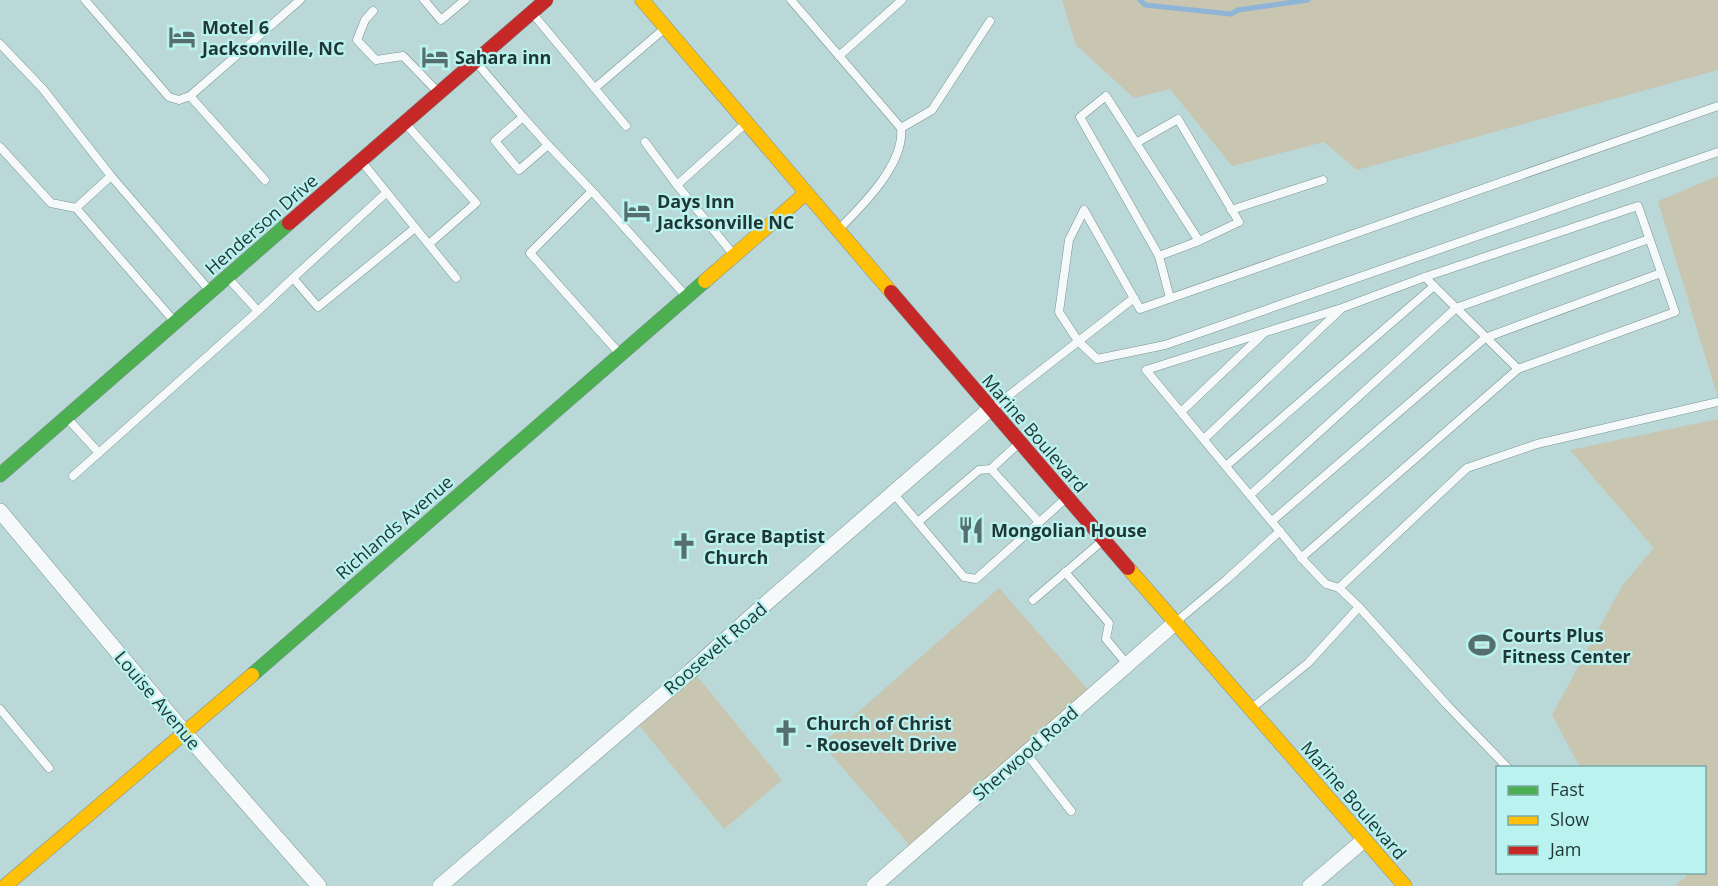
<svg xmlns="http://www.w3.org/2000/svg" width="1718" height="886" font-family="'Open Sans',sans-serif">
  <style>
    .green { fill: #c8c5b1 }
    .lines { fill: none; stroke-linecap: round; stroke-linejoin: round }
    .stream { stroke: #8eb5d7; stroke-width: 5 }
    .lane-casing { stroke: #7b9392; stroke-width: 9 }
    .street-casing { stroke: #7b9392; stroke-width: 16 }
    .fast-casing { stroke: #7b9392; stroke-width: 15 }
    .slow-casing { stroke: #7b9392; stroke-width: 15 }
    .jam-casing { stroke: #7b9392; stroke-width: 15 }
    .lane { stroke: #f5f9f9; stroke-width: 8 }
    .street { stroke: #f5f9f9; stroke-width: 15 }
    .fast { stroke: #4caf50; stroke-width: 14 }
    .slow { stroke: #ffc107; stroke-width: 14 }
    .jam { stroke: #c62828; stroke-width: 14 }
    .labels { text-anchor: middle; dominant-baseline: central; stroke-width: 4.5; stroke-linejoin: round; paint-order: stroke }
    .poi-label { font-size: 18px; font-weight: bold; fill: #1f3635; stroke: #baf2f0; text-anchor: start }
    .street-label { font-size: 18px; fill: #1f3635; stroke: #baf2f0 }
  </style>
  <rect width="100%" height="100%" fill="#bad8d7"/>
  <g class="green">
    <path d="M1062 0H1718V70L1357 170 1324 142 1232 166 1170 89 1134 98 1076 45Z"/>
    <path d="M1718 176V398L1658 201Z"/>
    <path d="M1718 419V886H1675L1687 876 1684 873 1704 872V768L1580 767 1552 715 1622 586 1654 548 1570 450Z"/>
    <path d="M999 588 1092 694 914 850 822 744Z"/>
    <path d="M692 670 782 780 724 829 634 719Z"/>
  </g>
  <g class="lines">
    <path class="stream" d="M1140 0 1145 5 1231 14 1238 10 1308 0"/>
    <defs>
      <g id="lane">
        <path d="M85 0 169 97 179 100 190 96 300 0"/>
        <path d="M424 0 441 20 465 0"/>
        <path d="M791 0 901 128C905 163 864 204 841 227"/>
        <path d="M373 11 365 20 357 40 376 60 403 56 438 92"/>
        <path d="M533 14 626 126"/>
        <path d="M0 44 43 89 111 176 210 291"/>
        <path d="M839 56 902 0"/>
        <path d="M476 62 523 117 495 141 519 170 548 145 592 191 685 295"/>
        <path d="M595 88 664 29"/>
        <path d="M190 96 265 180"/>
        <path d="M1718 106 1140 309 1084 210 1069 240 1059 312 1078 341 1097 359 1165 345 1718 152"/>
        <path d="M523 117 548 145"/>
        <path d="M406 124 476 203 429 244"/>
        <path d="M901 128 932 110 990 21"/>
        <path d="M645 142 677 185 733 254"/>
        <path d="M1136 143 1178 119 1239 222 1199 241 1159 256"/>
        <path d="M0 147 51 203 76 208 174 321"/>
        <path d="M362 162 456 278"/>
        <path d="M677 185 745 124"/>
        <path d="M592 191 530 253 619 353"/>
        <path d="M386 193 293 278 318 307 415 228"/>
        <path d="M76 208 111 176"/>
        <path d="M1231 210 1323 180"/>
        <path d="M228 278 258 311 293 278"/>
        <path d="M1170 298 1159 256 1080 117 1106 96 1199 241"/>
        <path d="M994 407 1134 298"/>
        <path d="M1181 412 1264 333"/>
        <path d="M68 419 99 453"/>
        <path d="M1204 439 1341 309"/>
        <path d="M1226 466 1434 286"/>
        <path d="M991 469 1016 446"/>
        <path d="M73 476 258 311"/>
        <path d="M893 493 964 577 976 579 1064 500"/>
        <path d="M1250 495 1456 308 1649 239"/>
        <path d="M1272 521 1485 338 1661 273"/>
        <path d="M918 522 979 470 991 469 1039 522"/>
        <path d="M1301 558 1518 369"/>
        <path d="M1065 572 1109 623 1106 639 1127 664"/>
        <path d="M1339 588 1326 584 1306 563 1146 370 1342 308 1425 277 1638 206 1675 312 1518 369 1425 277"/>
        <path d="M1033 600 1101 542"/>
        <path d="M1359 607 1448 706 1508 768"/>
        <path d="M1177 621 1226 580 1280 531"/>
        <path d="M1252 708 1308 663 1359 607 1339 588 1467 468 1537 444 1718 402"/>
        <path d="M0 709 49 768"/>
        <path d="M1026 753 1071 811"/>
      </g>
      <g id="street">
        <path d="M0 511 185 733 319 886"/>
        <path d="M440 886 692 670 756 612 990 409"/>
        <path d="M874 886 1176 622"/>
        <path d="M1310 886 1364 840"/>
      </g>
      <g id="fast">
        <path d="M0 475 289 223"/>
        <path d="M252 675 705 281"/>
      </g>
      <g id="slow">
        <path d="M642 0 891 292"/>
        <path d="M705 281 806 193"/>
        <path d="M1128 568 1405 886"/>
        <path d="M5 886 252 675"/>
      </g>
      <g id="jam">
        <path d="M289 223 546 0"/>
        <path d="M891 292 1128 568"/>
      </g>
    </defs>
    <use href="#lane" class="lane-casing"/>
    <use href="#street" class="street-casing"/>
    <use href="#fast" class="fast-casing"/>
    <use href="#slow" class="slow-casing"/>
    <use href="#jam" class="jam-casing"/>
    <use href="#lane" class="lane"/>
    <use href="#street" class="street"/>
    <use href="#fast" class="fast"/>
    <use href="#slow" class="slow"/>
    <use href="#jam" class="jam"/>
  </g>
  <defs>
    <symbol id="hotel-bare" viewBox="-9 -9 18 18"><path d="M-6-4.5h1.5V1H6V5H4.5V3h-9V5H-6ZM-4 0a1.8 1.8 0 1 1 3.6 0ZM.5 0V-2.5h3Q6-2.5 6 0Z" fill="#556f6e" stroke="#baf2f0" stroke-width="2.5" paint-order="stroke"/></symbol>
    <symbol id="restaurant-bare" viewBox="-9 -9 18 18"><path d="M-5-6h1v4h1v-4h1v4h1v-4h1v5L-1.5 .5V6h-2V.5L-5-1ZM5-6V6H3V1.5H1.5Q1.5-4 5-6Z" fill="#556f6e" stroke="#baf2f0" stroke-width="2.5" paint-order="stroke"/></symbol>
    <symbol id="church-bare" viewBox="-9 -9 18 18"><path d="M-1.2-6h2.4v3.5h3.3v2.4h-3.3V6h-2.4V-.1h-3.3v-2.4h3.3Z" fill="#556f6e" stroke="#baf2f0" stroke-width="2.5" paint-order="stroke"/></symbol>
    <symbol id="stadium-bare" viewBox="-9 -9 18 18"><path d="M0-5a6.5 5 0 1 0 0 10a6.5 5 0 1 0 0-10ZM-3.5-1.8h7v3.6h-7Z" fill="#556f6e" stroke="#baf2f0" stroke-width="2.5" paint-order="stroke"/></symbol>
  </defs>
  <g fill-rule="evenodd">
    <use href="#hotel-bare" x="163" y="18" width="38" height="38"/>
    <use href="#hotel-bare" x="416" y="38" width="38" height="38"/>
    <use href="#hotel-bare" x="618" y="192" width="38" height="38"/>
    <use href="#restaurant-bare" x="952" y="511" width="38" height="38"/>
    <use href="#church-bare" x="665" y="527" width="38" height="38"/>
    <use href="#stadium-bare" x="1463" y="626" width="38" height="38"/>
    <use href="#church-bare" x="767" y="714" width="38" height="38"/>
  </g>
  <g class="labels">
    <g class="poi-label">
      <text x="202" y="27">Motel 6<tspan x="202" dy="21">Jacksonville, NC</tspan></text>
      <text x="455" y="57">Sahara inn</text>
      <text x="657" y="201">Days Inn<tspan x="657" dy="21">Jacksonville NC</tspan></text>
      <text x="991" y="530">Mongolian House</text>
      <text x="704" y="536">Grace Baptist<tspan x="704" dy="21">Church</tspan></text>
      <text x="1502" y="635">Courts Plus<tspan x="1502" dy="21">Fitness Center</tspan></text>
      <text x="806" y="723">Church of Christ<tspan x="806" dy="21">- Roosevelt Drive</tspan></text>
    </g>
    <g class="street-label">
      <text transform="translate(261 224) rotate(-41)">Henderson Drive</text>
      <text transform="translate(1035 433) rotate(49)">Marine Boulevard</text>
      <text transform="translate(394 527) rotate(-41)">Richlands Avenue</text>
      <text transform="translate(715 648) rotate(-41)">Roosevelt Road</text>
      <text transform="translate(158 700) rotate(50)">Louise Avenue</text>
      <text transform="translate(1025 753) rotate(-41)">Sherwood Road</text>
      <text transform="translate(1354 800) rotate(49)">Marine Boulevard</text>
    </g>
  </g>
  <rect x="1496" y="766" width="210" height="108" fill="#baf2f0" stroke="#7ca7a5" stroke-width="1.5"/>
  <rect x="1508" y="786" width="30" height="9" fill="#4caf50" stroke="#7ca7a5" stroke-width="1.5"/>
  <text x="1550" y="796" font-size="18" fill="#1f3635">Fast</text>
  <rect x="1508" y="816" width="30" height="9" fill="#ffc107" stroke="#7ca7a5" stroke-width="1.5"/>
  <text x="1550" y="826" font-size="18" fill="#1f3635">Slow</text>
  <rect x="1508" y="846" width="30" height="9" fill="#c62828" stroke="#7ca7a5" stroke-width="1.5"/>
  <text x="1550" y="856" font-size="18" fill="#1f3635">Jam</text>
</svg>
